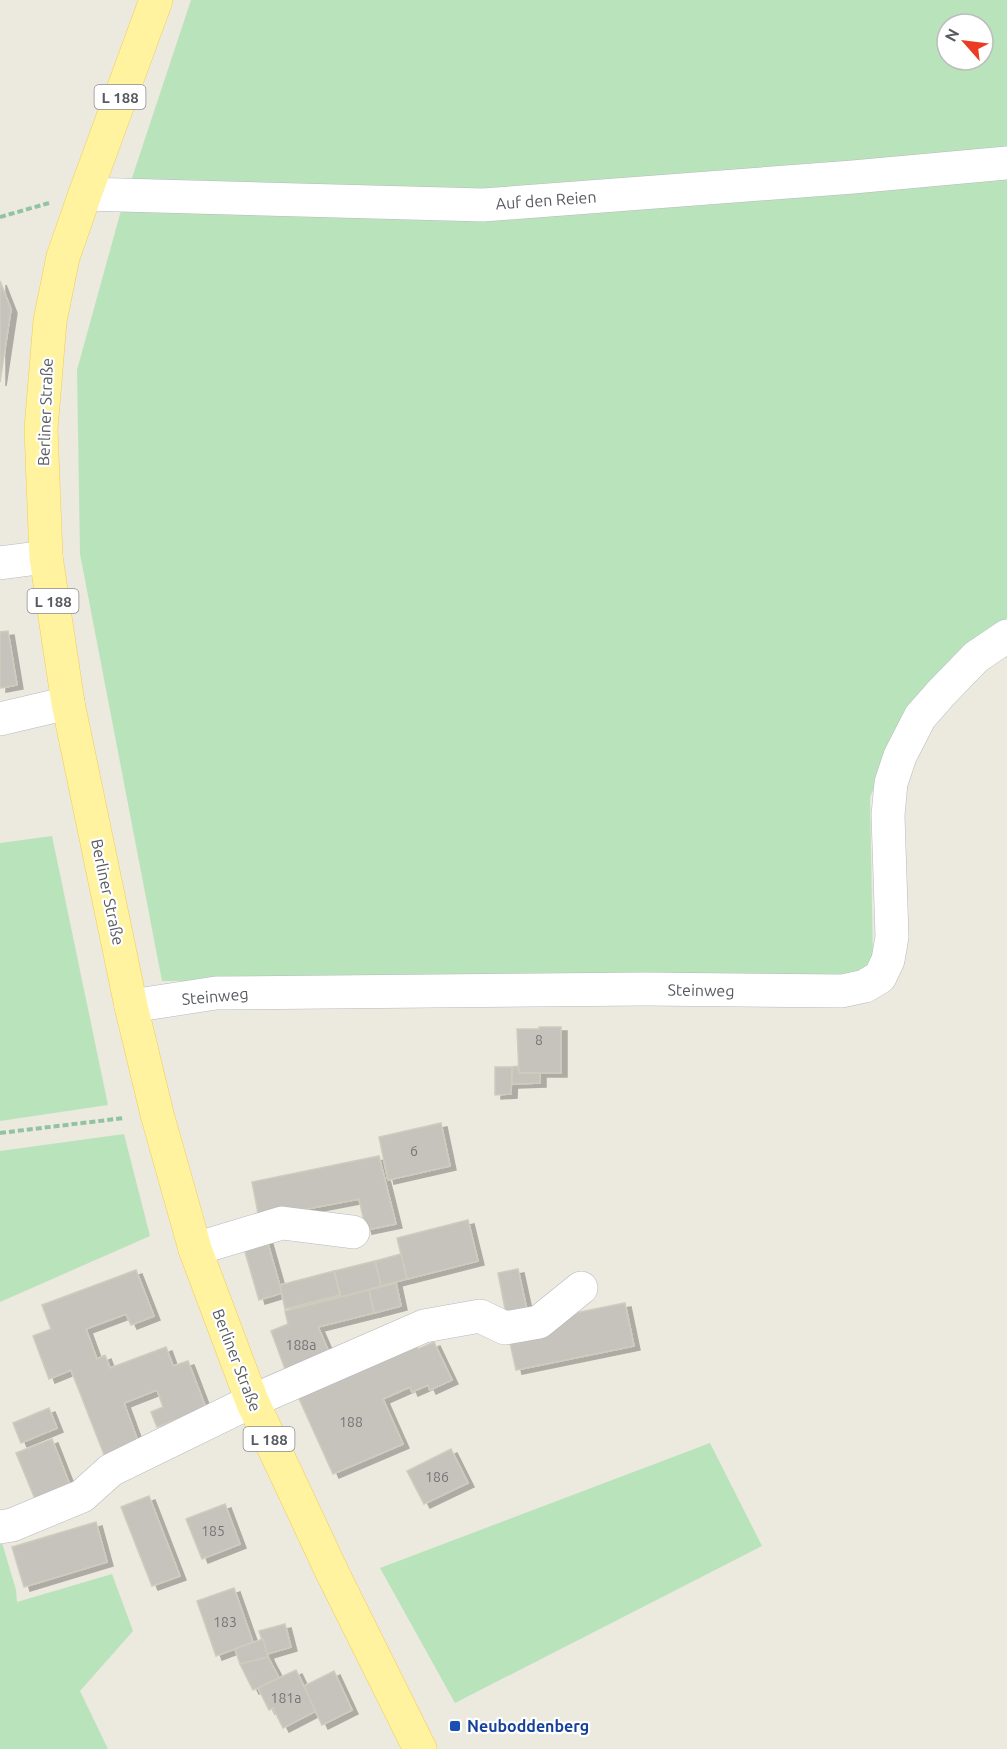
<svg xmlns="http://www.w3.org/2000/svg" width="1007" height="1749" font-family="Ubuntu,sans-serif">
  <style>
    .green { fill: #b9e4bb; fill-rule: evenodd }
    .building { fill: #c6c3bc; stroke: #d0cbbd; stroke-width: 1.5; filter: url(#shadow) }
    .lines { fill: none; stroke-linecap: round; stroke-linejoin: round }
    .minor-casing { stroke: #b7b9be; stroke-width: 34 }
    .major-casing { stroke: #f4cc4f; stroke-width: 34 }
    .path { stroke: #91c3a2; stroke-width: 4; stroke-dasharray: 6 3; stroke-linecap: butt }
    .minor { stroke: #fff; stroke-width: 33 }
    .major { stroke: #fff3a0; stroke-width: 33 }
    .transit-dot { fill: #1a4fb4; stroke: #fff; stroke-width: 2 }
    .labels { text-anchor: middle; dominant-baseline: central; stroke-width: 4.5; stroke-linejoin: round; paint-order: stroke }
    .number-label { font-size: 14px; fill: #747577 }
    .shield { fill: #fff; stroke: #8a8c90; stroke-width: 1.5 }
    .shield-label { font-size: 15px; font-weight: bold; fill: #585b60 }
    .street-label { font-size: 16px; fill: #585b60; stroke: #fff }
    .transit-label { font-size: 16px; font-weight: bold; fill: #164399; stroke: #fff; text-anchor: start }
  </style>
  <defs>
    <filter id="shadow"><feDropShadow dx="6" dy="4" stdDeviation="0" flood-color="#0004"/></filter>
  </defs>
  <rect width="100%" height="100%" fill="#ece9de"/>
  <g class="green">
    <path d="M191 0H1007V618L912 702 870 797 873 960 851 980 162 981 80 554 77 370 120 214ZM947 24H983V60H947Z"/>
    <path d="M52 836 108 1105 0 1121V843Z"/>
    <path d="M124 1134 150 1236 0 1302V1151Z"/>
    <path d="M710 1443 762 1546 455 1703 380 1568Z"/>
    <path d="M0 1536 16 1590 17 1602 112 1574 133 1631 80 1691 108 1749H0Z"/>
  </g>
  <g class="building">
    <path d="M0 281 11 309 0 382Z"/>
    <path d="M8 631 17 685 0 688V632Z"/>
    <path d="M539 1027H561V1073H519L517 1029H539Z"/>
    <path d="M518 1066 519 1073H540V1083L512 1084V1067Z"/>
    <path d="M495 1067H512L511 1094 495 1095Z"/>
    <path d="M441 1123 450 1166 388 1180 379 1137Z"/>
    <path d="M379 1156 396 1224 366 1230 359 1199 259 1218 252 1182Z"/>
    <path d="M468 1220 478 1261 407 1279 397 1238Z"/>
    <path d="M266 1237 282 1293 259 1300 243 1245Z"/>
    <path d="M401 1254 407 1279 381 1286 375 1261Z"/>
    <path d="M375 1261 381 1286 341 1297 334 1271Z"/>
    <path d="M518 1269 527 1310 506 1314 498 1273Z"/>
    <path d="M136 1270 154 1316 131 1325 126 1314 86 1329 97 1359 105 1355 110 1368 166 1347 173 1366 188 1361 206 1408 157 1427 151 1412 163 1407 157 1390 124 1403 139 1444 105 1457 71 1370 49 1379 33 1336 51 1329 42 1305Z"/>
    <path d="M334 1271 340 1295 285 1309 280 1285Z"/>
    <path d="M396 1283 401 1306 374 1313 369 1290Z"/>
    <path d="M369 1290 374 1313 318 1327 332 1359 288 1377 271 1331 288 1324 285 1311Z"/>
    <path d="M625 1303 634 1346 516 1370 509 1338 558 1328 555 1317Z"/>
    <path d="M434 1342 452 1380 430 1390 428 1385 412 1392 410 1387 383 1399 403 1444 333 1474 296 1392 416 1344 418 1349Z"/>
    <path d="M49 1408 57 1428 21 1443 13 1423Z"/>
    <path d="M52 1439 70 1485 35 1499 16 1453Z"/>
    <path d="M451 1449 468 1483 424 1504 407 1471Z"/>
    <path d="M149 1496 180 1576 152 1586 121 1507Z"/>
    <path d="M225 1504 240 1544 202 1559 186 1519Z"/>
    <path d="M96 1522 107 1562 24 1587 12 1547Z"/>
    <path d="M234 1588 253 1642 216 1656 197 1601Z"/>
    <path d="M285 1624 291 1647 267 1654 259 1631Z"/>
    <path d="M263 1639 268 1657 240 1664 235 1649Z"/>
    <path d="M268 1657 279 1678 253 1690 240 1664Z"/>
    <path d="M296 1670 316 1711 283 1728 273 1708 269 1710 258 1688Z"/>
    <path d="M334 1671 352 1710 322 1725 304 1686Z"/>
  </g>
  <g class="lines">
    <defs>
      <g id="minor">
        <path d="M85 194 483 205 853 177 1007 163"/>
        <path d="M0 563 46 557"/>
        <path d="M0 719 68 703"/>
        <path d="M131 1006 216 993 645 989 842 991 865 986 880 977 888 960 892 937 888 815 891 783 900 756 920 717 942 692 976 657 1007 636"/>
        <path d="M195 1249 282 1223 353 1232"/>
        <path d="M0 1527 12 1525 82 1496 111 1470 252 1401 424 1326 480 1316 505 1328 539 1322 581 1288"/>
      </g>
      <path id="major" d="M156 0 85 194 63 257 50 321 41 429 46 557 68 703 131 1006 157 1114 195 1249 252 1401 332 1572 420 1749"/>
    </defs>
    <use href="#minor" class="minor-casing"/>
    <use href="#major" class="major-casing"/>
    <g class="path">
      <path d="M0 217 49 203"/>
      <path d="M0 1133 124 1118"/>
    </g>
    <use href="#minor" class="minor"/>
    <use href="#major" class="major"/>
  </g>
  <rect class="transit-dot" x="449" y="1720" width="12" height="12" rx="3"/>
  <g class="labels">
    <g class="number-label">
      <text x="539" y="1040">8</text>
      <text x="414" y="1151">6</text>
      <text x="301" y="1345">188a</text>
      <text x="351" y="1422">188</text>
      <text x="437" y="1477">186</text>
      <text x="213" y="1531">185</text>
      <text x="225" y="1622">183</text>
      <text x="286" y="1698">181a</text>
    </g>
    <g class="shield">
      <rect x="94.5" y="85" width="51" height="24" rx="4.5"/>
      <rect x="27.5" y="589" width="51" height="24" rx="4.5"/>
      <rect x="243.5" y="1427" width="51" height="24" rx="4.5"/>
    </g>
    <g class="shield-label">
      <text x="120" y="97">L 188</text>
      <text x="53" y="601">L 188</text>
      <text x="269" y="1439">L 188</text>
    </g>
    <g class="street-label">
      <text transform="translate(546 200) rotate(-4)">Auf den Reien</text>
      <text transform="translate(45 412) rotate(-88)">Berliner Straße</text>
      <text transform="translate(108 892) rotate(78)">Berliner Straße</text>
      <text transform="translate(701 990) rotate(1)">Steinweg</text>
      <text transform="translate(215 996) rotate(-5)">Steinweg</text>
      <text transform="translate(237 1360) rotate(69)">Berliner Straße</text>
    </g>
    <g class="transit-label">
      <text x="467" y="1726">Neuboddenberg</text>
    </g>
  </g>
  <g transform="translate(965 42) rotate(298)"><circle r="28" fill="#ffffff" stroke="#bcbdbf" stroke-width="1.5"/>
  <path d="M0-4.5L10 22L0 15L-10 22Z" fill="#ec3b24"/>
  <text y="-9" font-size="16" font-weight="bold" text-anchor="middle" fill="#585b60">N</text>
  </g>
</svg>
